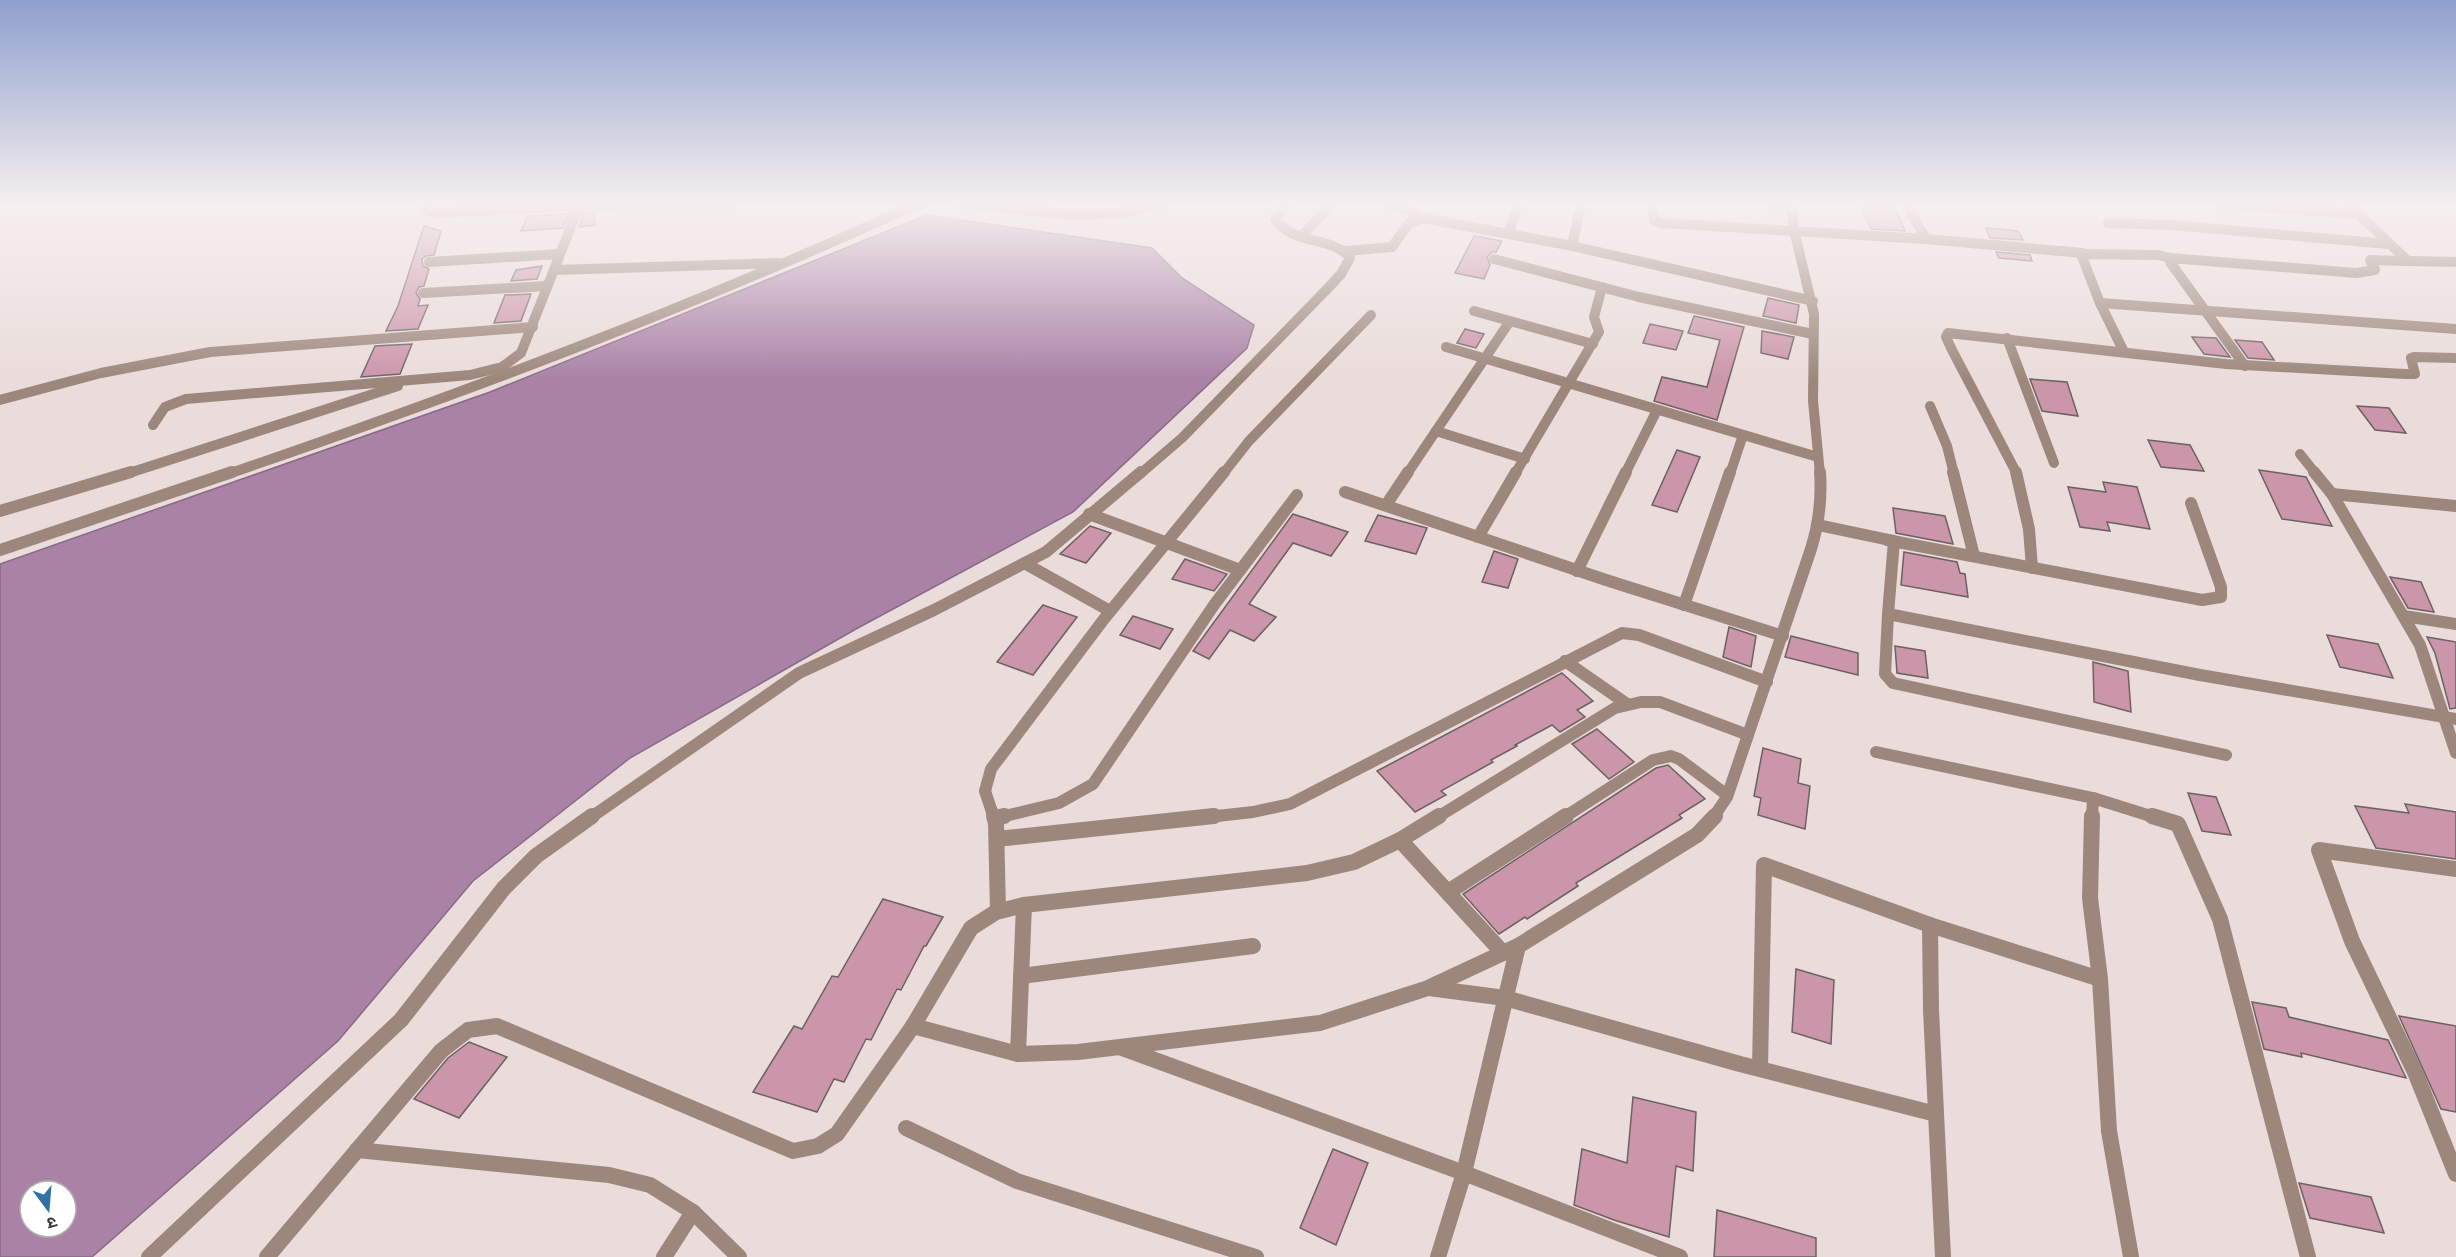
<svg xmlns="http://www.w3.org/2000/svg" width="2456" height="1257" font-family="Helvetica,'Noto Sans Devanagari',sans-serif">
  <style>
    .water { fill: #a982a6; stroke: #886b84; stroke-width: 1.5; fill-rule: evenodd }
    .building { fill: #cc96aa; stroke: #6c6164; stroke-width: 1.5 }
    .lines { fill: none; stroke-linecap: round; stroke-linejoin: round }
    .street-far2 { stroke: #9d877c; stroke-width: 10 }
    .street-far1 { stroke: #9d877c; stroke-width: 12 }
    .street { stroke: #9d877c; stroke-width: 16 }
  </style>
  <rect width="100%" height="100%" fill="#eadcdb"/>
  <path class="water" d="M927 215 1152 248 1182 278 1254 325 1247 348 1073 512 856 629 630 758 473 881 338 1041 92 1257H0V564L490 392ZM30 1191H66V1227H30Z"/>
  <g class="building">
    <path d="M1859 204H1893L1905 231 1871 229Z"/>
    <path d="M584 213H594L595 225 579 227Z"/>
    <path d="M569 214 563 228 521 231 528 216Z"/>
    <path d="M424 226 441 231 434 255 426 256 422 259 423 266 429 269 424 286 419 287 416 293 420 299 418 306 428 305 418 329 386 331 398 306Z"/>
    <path d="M1986 228 2018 231 2023 240 1990 238Z"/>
    <path d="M1474 236 1502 241 1496 252H1492L1487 257 1490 265 1484 279 1455 273Z"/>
    <path d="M1996 252 2030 255 2032 261 1999 258Z"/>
    <path d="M542 266 537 279 511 281 516 270Z"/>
    <path d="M531 294 521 321 494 323 505 295Z"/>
    <path d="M1768 298 1799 305 1796 323 1763 316Z"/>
    <path d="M1694 316 1744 327 1717 420 1654 401 1662 377 1707 387 1720 340 1688 333Z"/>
    <path d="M1650 324 1683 331 1676 350 1643 343Z"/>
    <path d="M1465 329 1484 334 1476 348 1457 343Z"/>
    <path d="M1762 331 1794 337 1788 359 1761 353Z"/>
    <path d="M2192 337 2216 338 2230 357 2204 354Z"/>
    <path d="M2235 340 2262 342 2274 360 2248 358Z"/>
    <path d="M412 344 400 374 361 377 375 346Z"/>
    <path d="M2030 379 2067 382 2078 416 2042 411Z"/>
    <path d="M2357 406 2389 408 2406 433 2375 430Z"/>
    <path d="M2148 440 2190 445 2204 471 2161 467Z"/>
    <path d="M1677 450 1700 457 1677 512 1652 505Z"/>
    <path d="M2259 470 2306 477 2332 526 2282 519Z"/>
    <path d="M2103 482 2137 487 2150 529 2107 522 2110 531 2080 527 2068 487 2106 492Z"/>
    <path d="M1893 508 1945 516 1953 544 1896 533Z"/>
    <path d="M1293 514 1348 532 1331 556 1293 543 1249 604 1276 617 1254 641 1230 630 1209 659 1193 651Z"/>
    <path d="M1378 515 1427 528 1416 554 1365 541Z"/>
    <path d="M1090 526 1111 533 1086 563 1060 554Z"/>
    <path d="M1494 551 1518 559 1508 588 1482 582Z"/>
    <path d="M1904 552 1957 562 1960 573 1965 574 1968 597 1901 585Z"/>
    <path d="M1185 559 1227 574 1214 591 1172 579Z"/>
    <path d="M2390 577 2421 582 2434 612 2408 608Z"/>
    <path d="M1043 605 1077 617 1033 675 997 662Z"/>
    <path d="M1133 616 1173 629 1160 649 1120 635Z"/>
    <path d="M1729 627 1756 636 1751 667 1723 657Z"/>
    <path d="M2327 635 2378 644 2393 678 2340 667Z"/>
    <path d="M1791 636 1858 653V675L1785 657Z"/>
    <path d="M2427 637 2456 642V708L2450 709 2435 653Z"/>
    <path d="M1895 646 1925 651 1928 678 1897 673Z"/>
    <path d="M2093 662 2128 671 2131 712 2094 702Z"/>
    <path d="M1562 673 1593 701 1577 710 1585 717 1560 732 1552 725 1515 745 1517 746 1491 760 1493 762 1441 791 1446 795 1415 812 1377 771Z"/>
    <path d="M1597 729 1634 762 1609 779 1572 744Z"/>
    <path d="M1763 748 1801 759 1798 783 1810 786 1805 829 1758 815 1761 798 1754 796Z"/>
    <path d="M1668 765 1705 799 1679 815 1682 818 1576 883 1578 886 1527 919 1525 917 1499 934 1463 894 1656 768Z"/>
    <path d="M2188 793 2216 797 2231 835 2202 831Z"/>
    <path d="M2405 804 2456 812V859L2376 848 2355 806 2409 813Z"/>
    <path d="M883 899 943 917 926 946H924L901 990 897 989 871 1040 866 1039 844 1082 834 1079 817 1112 753 1092 794 1026 802 1029 832 976 838 977Z"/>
    <path d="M1796 969 1834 980 1831 1044 1792 1032Z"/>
    <path d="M2252 1002 2286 1008 2289 1017 2388 1040 2406 1078 2301 1053 2302 1057 2264 1049Z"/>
    <path d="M2399 1016 2456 1026V1112L2441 1109Z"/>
    <path d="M469 1042 507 1057 459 1118 414 1099 448 1058Z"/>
    <path d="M1633 1097 1696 1112 1693 1171 1676 1166 1669 1237 1614 1220 1574 1205 1582 1149 1627 1163Z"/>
    <path d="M1333 1149 1368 1163 1336 1245 1300 1228Z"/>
    <path d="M2299 1183 2371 1197 2384 1233 2310 1218Z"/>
    <path d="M1717 1210 1816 1238V1257H1714Z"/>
  </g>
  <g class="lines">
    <g class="street-far2">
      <path d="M427 204 426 209 435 213 579 206 733 204"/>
      <path d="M959 204 1076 215 1118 213 1162 204"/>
      <path d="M1387 204 1409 210 1419 218"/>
      <path d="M1653 204 1654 220 1662 223 1926 239 2083 253"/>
      <path d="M1774 204 1791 206"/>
      <path d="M1791 204 1794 230 1814 314 1813 401 1820 474"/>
      <path d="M1906 204 1926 239"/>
      <path d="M2219 204 2357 214"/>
      <path d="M2108 223 2171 225 2388 244"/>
      <path d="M1509 233 1518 204"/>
      <path d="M1301 237 1331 204"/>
      <path d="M1572 246 1581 204"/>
      <path d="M1345 251 1392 247 1409 223 1423 218 1568 245 1813 301"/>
      <path d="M2170 258 2356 273 2375 270 2370 260 2408 261 2348 204"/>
      <path d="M1494 259 1639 297 1813 334"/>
      <path d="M2408 261 2456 262"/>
      <path d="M429 262 559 254"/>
      <path d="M554 270 778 263"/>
      <path d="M423 293 547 286"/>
      <path d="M2100 303 2456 329"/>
      <path d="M1474 311 1593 344"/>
      <path d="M2007 338 2054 463"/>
      <path d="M1446 347 1818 457"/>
      <path d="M2124 352 2100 303 2081 254 2158 255 2170 258V262L2245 366"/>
      <path d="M0 400 101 373 210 352 533 327"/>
      <path d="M1930 406 1947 446 1954 474"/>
      <path d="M153 425 165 407 186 399 470 375 502 367 521 353 580 204"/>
      <path d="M1436 431 1525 459"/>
      <path d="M2300 454 2316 474"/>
      <path d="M126 474 398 386"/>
      <path d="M228 474C458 395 685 310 906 209L924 204"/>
      <path d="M1140 474 1182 438 1330 286 1341 274 1350 258C1334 236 1294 246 1275 219L1287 204"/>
      <path d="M1223 474 1249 441 1371 315"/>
      <path d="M1407 474 1510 321"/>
      <path d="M1515 474 1599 332 1594 317 1602 287"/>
      <path d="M1625 474 1657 410"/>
      <path d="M1730 474 1743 435"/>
      <path d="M2017 474 1952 350 1946 337 1948 333 2226 364 2405 374H2415L2411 358 2414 357 2456 358"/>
    </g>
    <g class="street-far1">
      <path d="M1953 472 1974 556"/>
      <path d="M2016 472 2029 529 2032 568"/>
      <path d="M2314 472 2332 494 2420 645 2456 753"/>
      <path d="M1345 492 1606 580 1783 636"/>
      <path d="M2332 494 2456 506"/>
      <path d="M1386 505 1408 472"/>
      <path d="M0 511 131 472"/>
      <path d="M1089 514 1240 570"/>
      <path d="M1818 525 1894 541 1888 614 2200 675 2456 719"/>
      <path d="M1478 537 1516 472"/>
      <path d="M1887 540 2202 600 2221 597V587L2191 503"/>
      <path d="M0 550 232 472"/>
      <path d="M1026 564 1110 611"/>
      <path d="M1577 571 1626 472"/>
      <path d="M1684 605 1730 472"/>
      <path d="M1888 614 1885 674 1893 683 2226 755"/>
      <path d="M2404 616 2456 624"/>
      <path d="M1565 661 1627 704"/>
      <path d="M1876 752 2093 798 2157 818"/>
      <path d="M590 818 799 673 934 610 1046 552 1141 472"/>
      <path d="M994 818 985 791 991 769 1104 619 1224 472"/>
      <path d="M997 818 1059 803 1093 784 1214 605 1297 495"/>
      <path d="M1199 818 1253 812 1290 804 1622 633 1639 635 1767 682"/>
      <path d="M1436 818 1615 708 1641 702H1660L1748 735"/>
      <path d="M1563 818 1653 760 1671 756 1679 759 1727 795"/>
      <path d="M1713 818 1727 797 1811 549C1819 523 1822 499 1820 472"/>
      <path d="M2092 818 2093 798"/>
    </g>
    <g class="street">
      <path d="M994 816 996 823 998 911"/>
      <path d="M2152 816 2178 824 2220 919 2308 1257"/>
      <path d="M995 818 1004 816"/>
      <path d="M997 839 1214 816"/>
      <path d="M1400 840 1503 953"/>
      <path d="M2456 869 2319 850 2352 941 2415 1072 2456 1174"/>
      <path d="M1448 892 1566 816"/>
      <path d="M1930 925 1931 1010 1943 1257"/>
      <path d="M1021 976 1253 946"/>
      <path d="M2100 979 2109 1131 2131 1257"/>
      <path d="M1429 988 1505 998 1740 1064 1936 1114"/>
      <path d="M913 1026 1018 1054 1078 1052 1320 1023 1428 988 1518 946 1697 835 1715 816"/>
      <path d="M1122 1048 1464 1173 1680 1257"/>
      <path d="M1018 1054 1024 905"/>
      <path d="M1760 1068 1764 865 1930 925 2100 979 2090 898 2092 816"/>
      <path d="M906 1128 1017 1181 1256 1257"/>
      <path d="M357 1150 609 1175 650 1185 693 1212 739 1257"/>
      <path d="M149 1257 401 1020 504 888 536 856 592 816"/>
      <path d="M267 1257 441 1051 468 1030 497 1026 793 1151 818 1146 837 1134 913 1026 971 928 996 912 1024 905 1307 873 1354 862 1400 840 1439 816"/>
      <path d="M664 1257 693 1212"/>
      <path d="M1438 1257 1464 1173 1518 946"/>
    </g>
  </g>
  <linearGradient id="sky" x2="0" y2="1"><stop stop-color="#8fa0ce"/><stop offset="0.54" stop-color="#f6efef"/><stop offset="1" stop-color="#f6efef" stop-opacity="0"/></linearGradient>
  <rect width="2456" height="380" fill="url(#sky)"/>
  <g transform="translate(48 1209) rotate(164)"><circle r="28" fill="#ffffff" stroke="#b0aeae" stroke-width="1.5"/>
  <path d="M0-4.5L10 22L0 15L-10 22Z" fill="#3171a8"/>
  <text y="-9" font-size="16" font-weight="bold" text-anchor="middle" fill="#3a3535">उ</text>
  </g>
</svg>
